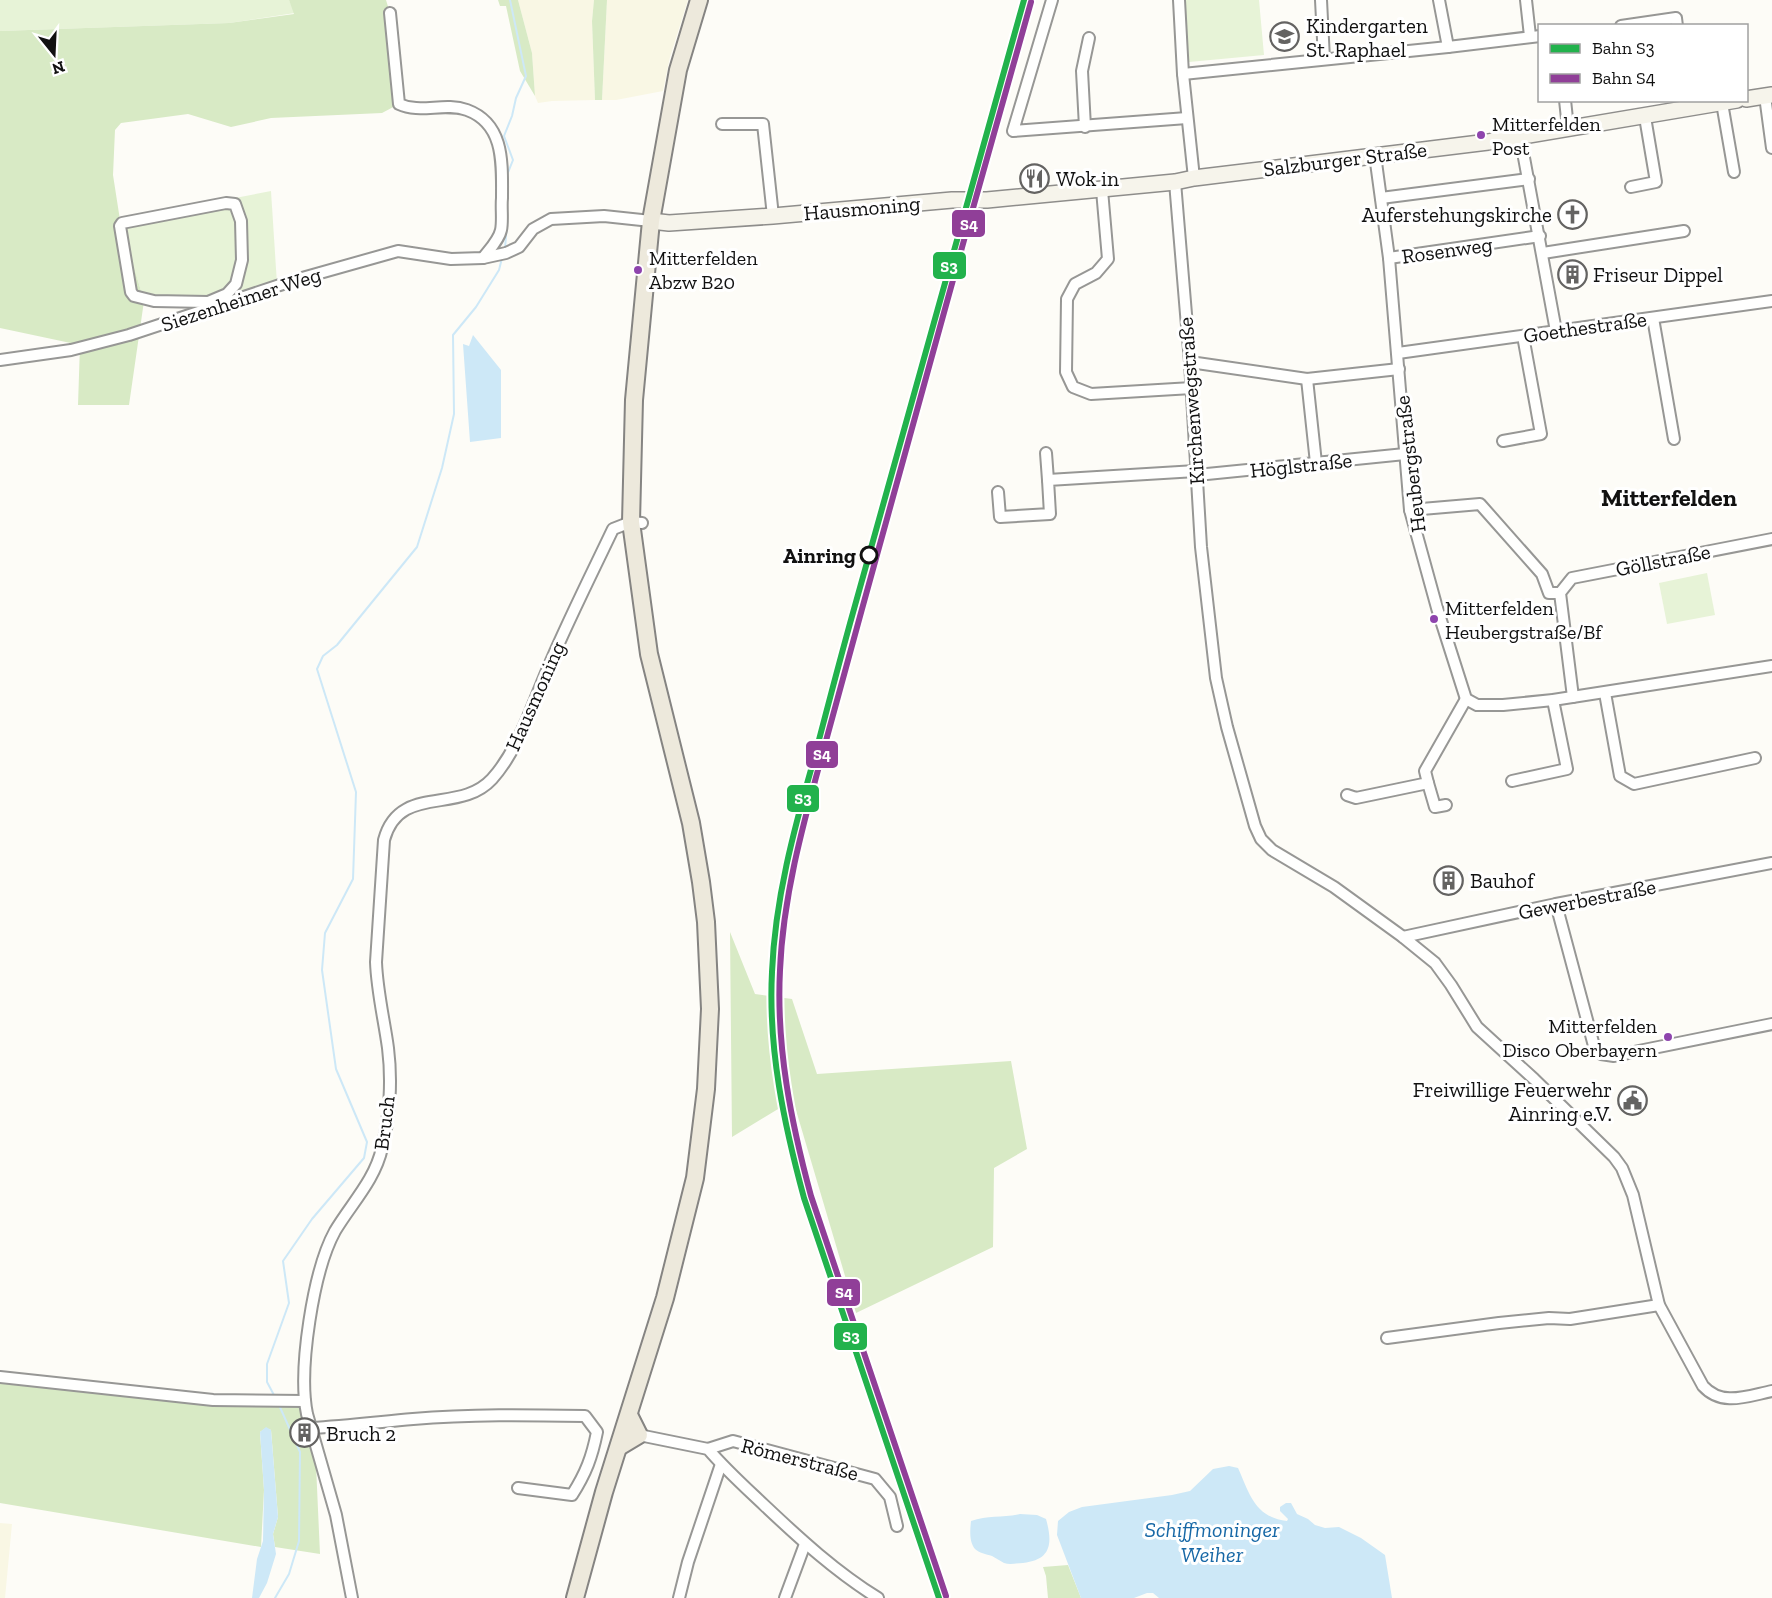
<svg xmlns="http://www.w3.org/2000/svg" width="1772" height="1598" font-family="'Zilla Slab',serif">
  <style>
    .farmland { fill: #f9f7e4 }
    .green { fill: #e7f3d7 }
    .forest { fill: #d8eac5 }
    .water { fill: #cde8f7 }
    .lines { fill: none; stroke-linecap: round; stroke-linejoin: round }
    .stream { stroke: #cde8f7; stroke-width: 2 }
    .street-casing { stroke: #979795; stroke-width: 14 }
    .secondary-casing { stroke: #8e8d8b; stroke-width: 18 }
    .primary-casing { stroke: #858482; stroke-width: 20 }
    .street { stroke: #fffffe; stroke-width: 10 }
    .secondary { stroke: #f6f4eb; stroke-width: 15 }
    .primary { stroke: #ede9dc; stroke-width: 16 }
    .rail-1-casing { stroke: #fff; stroke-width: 10 }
    .rail-2-casing { stroke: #fff; stroke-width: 10 }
    .rail-1 { stroke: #22b24c; stroke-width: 6 }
    .rail-2 { stroke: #903f98; stroke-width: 6 }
    .bus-dot { fill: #8e44ad; stroke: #fff; stroke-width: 2 }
    .stop-dot { fill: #fff; stroke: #111; stroke-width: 3 }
    .labels { text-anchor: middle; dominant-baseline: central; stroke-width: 6; stroke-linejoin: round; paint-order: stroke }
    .bus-label { font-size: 20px; fill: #111; stroke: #fff; text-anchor: start }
    .poi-label { font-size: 21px; fill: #111; stroke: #fff; text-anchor: start }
    .street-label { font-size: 21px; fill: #111; stroke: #fff }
    .stop-label { font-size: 21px; font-weight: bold; fill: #111; stroke: #fff; text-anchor: end }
    .water-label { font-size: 22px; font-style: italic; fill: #1768a6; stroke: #fff }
    .quarter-label { font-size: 24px; font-weight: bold; fill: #111; stroke: #fff }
    .line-badge { stroke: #fff; stroke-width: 2 }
    .badge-label { font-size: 16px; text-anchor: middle; font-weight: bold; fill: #fff }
  </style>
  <rect width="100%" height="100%" fill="#fdfcf7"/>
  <g class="farmland">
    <path d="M518 0H594L592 21 595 100 552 101 538 103 535 96 532 53Z"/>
    <path d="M607 0H688L670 57 663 91 616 100H602Z"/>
    <path d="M0 1523 12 1524 5 1598H0Z"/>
  </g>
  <g class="green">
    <path d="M0 0H289L295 13 229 23 0 31Z"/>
    <path d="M1185 0H1259L1264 55 1189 62Z"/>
    <path d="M271 191 277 284 217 302 144 301 120 220Z"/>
    <path d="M882 526 884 527 868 587 865 615 858 613Z"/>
    <path d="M1707 573 1715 615 1667 624 1659 583Z"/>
  </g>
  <g class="forest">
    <path d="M289 0H386L390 13 399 104 382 113 271 118 231 127 188 114 121 123 115 130 113 175 120 220 144 301 129 405H78L80 345 0 328V31L229 23 294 14Z"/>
    <path d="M498 0H518L532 53 535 96 520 71 506 6H500Z"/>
    <path d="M594 0H607L602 100H595L592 21Z"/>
    <path d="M730 932 755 994 792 999 817 1074 1011 1061 1027 1149 994 1168 993 1247 856 1313 793 1100 732 1137Z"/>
    <path d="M0 1383 212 1405 301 1407 316 1465 320 1554 275 1547 273 1534 278 1517 271 1430 266 1428 260 1432 264 1490 261 1547 0 1503Z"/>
    <path d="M1068 1565 1081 1598H1048L1046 1576 1043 1567Z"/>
  </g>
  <g class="water">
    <path d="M473 335 501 370V438L470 442 463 344 469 346Z"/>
    <path d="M266 1427 271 1430 278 1517 273 1534 276 1554 267 1583 259 1598H252L257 1559 263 1541 264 1490 260 1432Z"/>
    <path d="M1229 1466 1238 1468C1250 1495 1255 1517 1287 1521L1288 1519 1280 1511V1507L1286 1503H1291L1297 1514 1308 1519 1315 1525 1325 1528 1339 1527 1361 1538 1385 1555 1392 1598H1159L1153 1593H1147L1134 1598H1081L1057 1535 1058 1521 1069 1512 1082 1507 1172 1495 1190 1491 1213 1469Z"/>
    <path d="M1020 1514 1037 1515 1046 1519C1053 1544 1051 1560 1023 1563 1017 1563 1010 1565 1004 1563 1000 1561 996 1558 992 1556 986 1554 979 1553 975 1549 969 1542 970 1530 971 1521 988 1515 1003 1518 1020 1514Z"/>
  </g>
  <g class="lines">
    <g class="stream">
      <path d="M507 187V175L513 160 504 136 512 116 516 98 526 76 510 0"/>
      <path d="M507 214V198"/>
      <path d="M505 249 507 222"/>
      <path d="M275 1397 267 1382V1364L289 1303 283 1261 312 1219 364 1158 367 1142 336 1069 322 970 325 933 353 879 356 792 317 669 323 656 337 645 417 547 442 468 454 414 453 335 476 307 499 270 502 258"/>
      <path d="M275 1598 289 1574 299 1541 300 1452 279 1405"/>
    </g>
    <defs>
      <g id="street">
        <path d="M1052 0 1013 131 1187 118"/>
        <path d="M1179 0 1183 74 1194 178"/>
        <path d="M1321 0 1324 59"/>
        <path d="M1439 0 1448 47"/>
        <path d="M1526 0 1530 36"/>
        <path d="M390 13 399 104C420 114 444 102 467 110 505 124 502 164 502 198 501 208 503 221 501 230 499 240 489 250 483 258"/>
        <path d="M1621 26 1676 18 1677 26"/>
        <path d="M1183 74 1448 47 1540 36"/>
        <path d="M1765 96 1772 148"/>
        <path d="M1565 100 1568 128"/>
        <path d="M1722 103 1734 172"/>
        <path d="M722 124H763L773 216"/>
        <path d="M1085 127 1082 71 1089 38"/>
        <path d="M1520 136 1556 331"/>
        <path d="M1375 155 1389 258 1410 510 1437 608 1466 699 1477 705H1503L1553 700 1772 666"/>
        <path d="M1175 182 1190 362 1201 547 1216 678 1227 727 1255 826 1261 839 1272 850 1334 887 1403 937 1435 963 1451 985 1477 1027 1534 1079 1614 1157 1622 1168 1633 1195 1659 1305 1703 1386C1722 1407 1747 1396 1772 1391"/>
        <path d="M1631 187 1656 182 1645 117"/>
        <path d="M1102 190 1108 259 1096 273 1075 284 1067 299 1066 372 1073 387 1091 394 1192 388"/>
        <path d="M1381 198 1529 179"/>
        <path d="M226 203 235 204 241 221 242 260 236 284 227 294 208 302 154 301 134 296 131 292 120 226 122 223Z"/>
        <path d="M1543 253 1684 231"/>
        <path d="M1389 258 1540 236"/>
        <path d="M1653 318 1674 439"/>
        <path d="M1398 353 1772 301"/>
        <path d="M0 360 71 350 129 335 295 280 398 251 451 259 483 258 506 253 519 247 533 229 551 219 604 216 651 221"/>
        <path d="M1190 362 1307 379 1399 369"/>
        <path d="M1307 379 1316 463"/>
        <path d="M1503 441 1541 434 1523 336"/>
        <path d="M1046 453 1048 480"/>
        <path d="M1197 475 1405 454"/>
        <path d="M998 492 1000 517 1050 514 1048 480 1196 471"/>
        <path d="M1410 510 1480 504 1542 574 1549 593H1560"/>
        <path d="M1605 693 1620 776 1634 784 1755 758"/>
        <path d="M1573 697 1560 593 1572 578 1772 539"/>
        <path d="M1512 781 1567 769 1553 700"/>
        <path d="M1428 783 1435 807 1446 805"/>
        <path d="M1347 795 1356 798 1428 783 1425 771 1466 699"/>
        <path d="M1556 904 1594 1046 1601 1054 1614 1056 1772 1024"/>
        <path d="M1403 937 1556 904 1772 863"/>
        <path d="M1387 1338 1499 1323 1549 1318 1570 1319 1659 1305"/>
        <path d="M0 1377 213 1400 305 1401"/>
        <path d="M311 1428C345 1426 379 1422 413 1419 470 1414 528 1415 585 1416L597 1432C592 1457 586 1473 572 1495L518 1488"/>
        <path d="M639 1435 708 1449C725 1469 745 1487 764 1505 800 1539 836 1572 878 1598"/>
        <path d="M708 1449 733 1441 875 1479 890 1497 897 1526"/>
        <path d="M352 1598 336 1515 307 1414C298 1370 313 1271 335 1231 351 1204 375 1180 382 1148 390 1117 392 1080 388 1048 384 1019 377 991 376 962L384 840C399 783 459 815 492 779 520 748 534 699 551 661 570 617 592 573 613 529L631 522 642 523"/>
        <path d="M679 1598 688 1562 721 1464"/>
        <path d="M785 1598 805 1544"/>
      </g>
      <g id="secondary">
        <path d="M1746 99 1772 95"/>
        <path d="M651 221 669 223 773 216 952 200H987L1175 182 1194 178 1488 142 1737 100"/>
      </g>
      <g id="primary">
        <path d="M619 1447 639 1435 629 1415"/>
        <path d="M575 1598 604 1492 665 1298 695 1178 706 1089 710 1009 706 922 701 882 691 823 649 654 631 522 634 400 651 221 678 70 699 0"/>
      </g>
    </defs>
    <use href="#street" class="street-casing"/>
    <use href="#secondary" class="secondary-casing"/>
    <use href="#primary" class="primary-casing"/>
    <use href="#street" class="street"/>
    <use href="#secondary" class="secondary"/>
    <use href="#primary" class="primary"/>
    <defs>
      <path id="rail-1" d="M939 1598 804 1198C784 1124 768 1049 772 972 775 899 794 829 814 759 827 709 840 659 854 609 910 406 967 203 1024 0"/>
      <path id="rail-2" d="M946 1596 811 1196C791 1122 776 1047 780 970 783 898 802 828 821 759 835 709 848 659 862 609 917 407 974 204 1031 2"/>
    </defs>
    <use href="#rail-1" class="rail-1-casing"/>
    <use href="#rail-2" class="rail-2-casing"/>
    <use href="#rail-1" class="rail-1"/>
    <use href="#rail-2" class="rail-2"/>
  </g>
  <defs>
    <symbol id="school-ring" viewBox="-11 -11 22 22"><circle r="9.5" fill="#fff" stroke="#646362" stroke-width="1.5"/><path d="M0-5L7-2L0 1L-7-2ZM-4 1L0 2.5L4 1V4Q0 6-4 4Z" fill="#646362"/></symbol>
    <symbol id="restaurant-ring" viewBox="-11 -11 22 22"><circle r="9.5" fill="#fff" stroke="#646362" stroke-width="1.5"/><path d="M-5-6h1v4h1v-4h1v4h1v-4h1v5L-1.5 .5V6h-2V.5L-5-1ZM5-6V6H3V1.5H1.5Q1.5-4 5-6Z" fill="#646362"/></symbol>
    <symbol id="church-ring" viewBox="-11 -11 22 22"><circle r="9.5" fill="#fff" stroke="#646362" stroke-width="1.5"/><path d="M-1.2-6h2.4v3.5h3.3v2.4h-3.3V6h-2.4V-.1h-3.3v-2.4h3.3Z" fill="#646362"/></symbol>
    <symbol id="building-ring" viewBox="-11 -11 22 22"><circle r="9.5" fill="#fff" stroke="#646362" stroke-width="1.5"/><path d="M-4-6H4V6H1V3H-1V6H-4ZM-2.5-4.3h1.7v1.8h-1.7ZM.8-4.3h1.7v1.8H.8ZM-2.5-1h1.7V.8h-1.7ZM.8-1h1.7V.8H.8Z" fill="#646362"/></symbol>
    <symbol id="civic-ring" viewBox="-11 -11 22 22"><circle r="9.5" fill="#fff" stroke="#646362" stroke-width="1.5"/><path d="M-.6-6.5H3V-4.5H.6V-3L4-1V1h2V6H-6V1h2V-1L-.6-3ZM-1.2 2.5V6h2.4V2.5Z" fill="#646362"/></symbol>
  </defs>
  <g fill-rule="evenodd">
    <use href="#school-ring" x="1268" y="20" width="33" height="33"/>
    <use href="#restaurant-ring" x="1018" y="162" width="33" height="33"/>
    <use href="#church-ring" x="1556" y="198" width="33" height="33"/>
    <use href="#building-ring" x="1556" y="258" width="33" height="33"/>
    <use href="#building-ring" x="1432" y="864" width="33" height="33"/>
    <use href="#civic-ring" x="1616" y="1084" width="33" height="33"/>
    <use href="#building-ring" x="288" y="1416" width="33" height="33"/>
  </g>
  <g class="bus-dot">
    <circle cx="1481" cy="135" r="5"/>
    <circle cx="638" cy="270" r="5"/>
    <circle cx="1434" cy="619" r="5"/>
    <circle cx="1668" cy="1037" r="5"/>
  </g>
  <circle class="stop-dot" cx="869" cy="555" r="8"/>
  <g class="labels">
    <g class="bus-label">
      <text x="1492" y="124">Mitterfelden<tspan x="1492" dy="24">Post</tspan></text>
      <text x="649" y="258">Mitterfelden<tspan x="649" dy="24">Abzw B20</tspan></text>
      <text x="1445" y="608">Mitterfelden<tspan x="1445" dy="24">Heubergstraße/Bf</tspan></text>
      <text x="1657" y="1026" text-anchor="end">Mitterfelden<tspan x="1657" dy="24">Disco Oberbayern</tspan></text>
    </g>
    <g class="poi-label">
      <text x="1306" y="25">Kindergarten<tspan x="1306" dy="24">St. Raphael</tspan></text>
      <text x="1056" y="178">Wok in</text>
      <text x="1552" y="214" text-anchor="end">Auferstehungskirche</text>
      <text x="1593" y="274">Friseur Dippel</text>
      <text x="1470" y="880">Bauhof</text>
      <text x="1612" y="1089" text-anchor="end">Freiwillige Feuerwehr<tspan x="1612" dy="24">Ainring e.V.</tspan></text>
      <text x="326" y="1433">Bruch 2</text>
    </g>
    <g class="street-label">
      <text transform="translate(1345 159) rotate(-7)">Salzburger Straße</text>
      <text transform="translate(862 208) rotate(-5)">Hausmoning</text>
      <text transform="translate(1447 250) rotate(-8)">Rosenweg</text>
      <text transform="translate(241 299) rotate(-18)">Siezenheimer Weg</text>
      <text transform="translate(1585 327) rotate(-8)">Goethestraße</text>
      <text transform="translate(1191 401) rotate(-94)">Kirchenwegstraße</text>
      <text transform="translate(1410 464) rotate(-97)">Heubergstraße</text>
      <text transform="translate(1301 465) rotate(-6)">Höglstraße</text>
      <text transform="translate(1663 560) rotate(-11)">Göllstraße</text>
      <text transform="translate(535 696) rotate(-66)">Hausmoning</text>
      <text transform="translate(1587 899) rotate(-11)">Gewerbestraße</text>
      <text transform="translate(384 1123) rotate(-83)">Bruch</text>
      <text transform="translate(800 1459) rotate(14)">Römerstraße</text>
    </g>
    <g class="stop-label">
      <text x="856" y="555">Ainring</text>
    </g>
    <g class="water-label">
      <text x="1212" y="1529">Schiffmoninger<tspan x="1212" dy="25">Weiher</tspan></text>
    </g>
    <g class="quarter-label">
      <text x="1669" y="497">Mitterfelden</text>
    </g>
  </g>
  <g class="line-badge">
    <rect x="951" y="209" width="35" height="29" rx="6" fill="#903f98"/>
    <rect x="932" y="251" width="35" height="29" rx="6" fill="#22b24c"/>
    <rect x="805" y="740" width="34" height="29" rx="6" fill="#903f98"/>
    <rect x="786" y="784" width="34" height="29" rx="6" fill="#22b24c"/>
    <rect x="826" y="1278" width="35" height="29" rx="6" fill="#903f98"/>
    <rect x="833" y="1322" width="35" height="29" rx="6" fill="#22b24c"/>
  </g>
  <g class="badge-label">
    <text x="969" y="230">S4</text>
    <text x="949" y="272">S3</text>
    <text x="822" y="760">S4</text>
    <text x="803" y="804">S3</text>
    <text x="844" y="1298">S4</text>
    <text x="851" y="1342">S3</text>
  </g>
  <rect x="1538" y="24" width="210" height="78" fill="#ffffff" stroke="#a0a0a0" stroke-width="1.5"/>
  <rect x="1550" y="44" width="30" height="9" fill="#22b24c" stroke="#a0a0a0" stroke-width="1.5"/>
  <text x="1592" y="54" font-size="18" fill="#111111">Bahn S3</text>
  <rect x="1550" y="74" width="30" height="9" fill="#903f98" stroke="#a0a0a0" stroke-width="1.5"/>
  <text x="1592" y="84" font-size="18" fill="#111111">Bahn S4</text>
  <g transform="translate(54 54) rotate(162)" stroke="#ffffff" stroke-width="4.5" paint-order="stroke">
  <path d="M0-4.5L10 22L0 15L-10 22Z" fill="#111111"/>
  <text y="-9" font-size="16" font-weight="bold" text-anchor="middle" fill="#111111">N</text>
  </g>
</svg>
